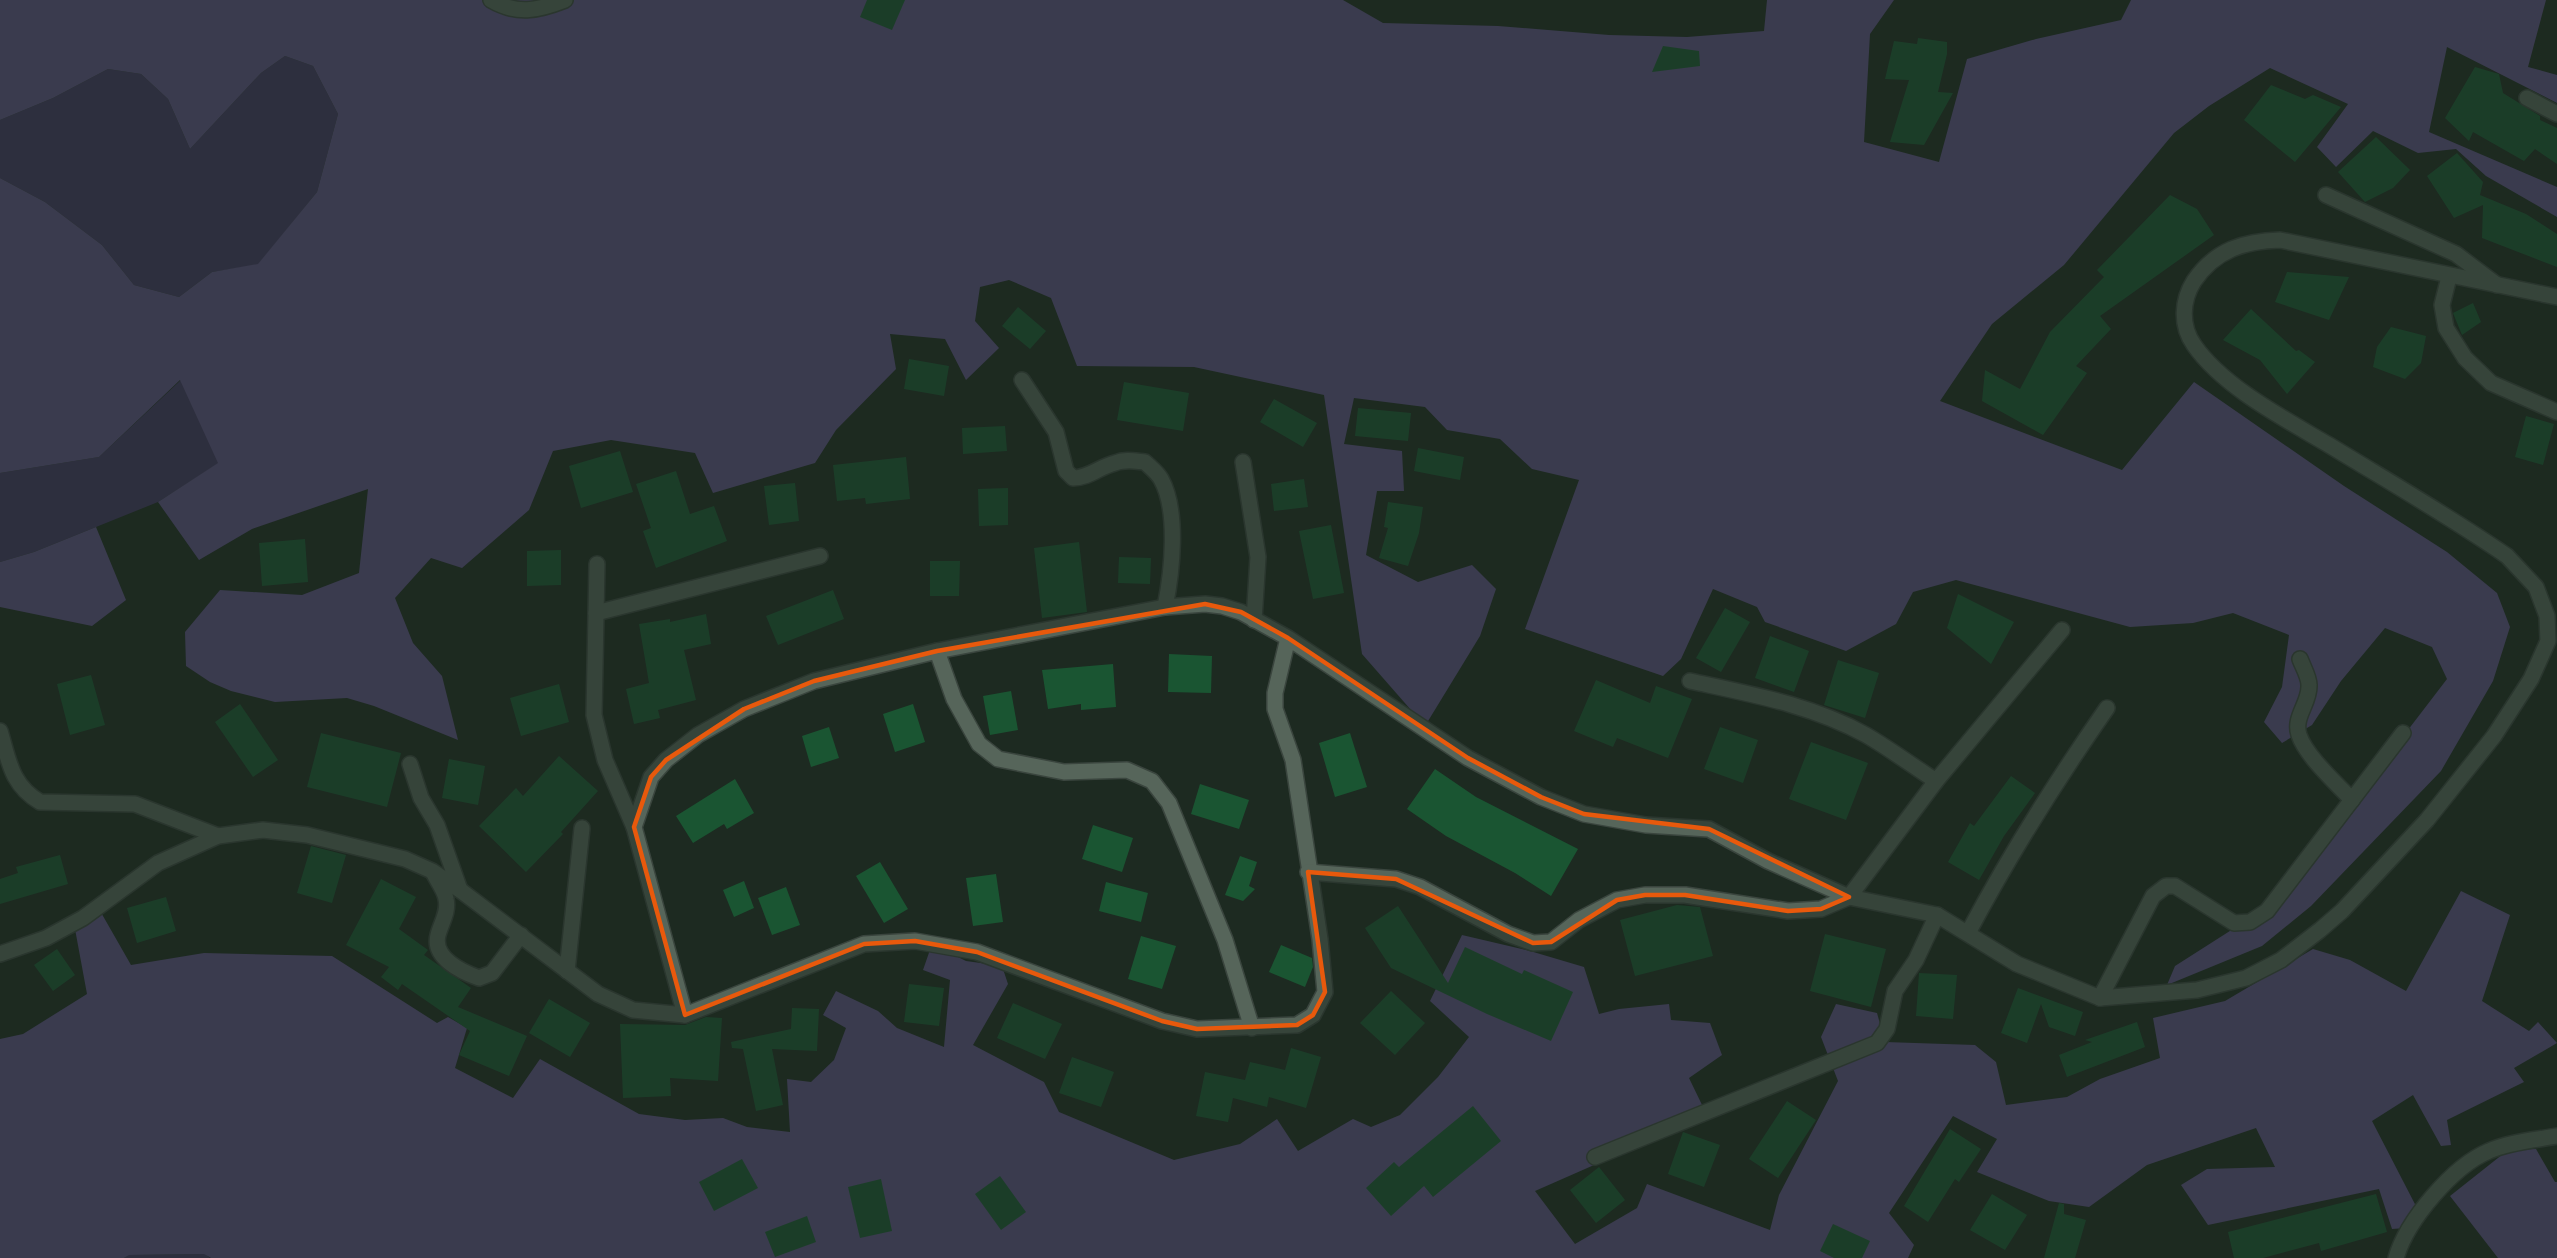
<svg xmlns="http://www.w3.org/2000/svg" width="2557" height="1258" font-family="Figtree,sans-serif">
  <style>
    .green { fill: #423662 }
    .forest { fill: #5e5085 }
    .building { fill: #1a5532 }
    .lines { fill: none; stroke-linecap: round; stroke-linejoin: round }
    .street-casing { stroke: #3a453e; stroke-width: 18 }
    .street { stroke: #56655a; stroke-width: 15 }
    .marked { fill: none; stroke: #e8590c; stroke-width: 4.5; stroke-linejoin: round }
  </style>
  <rect width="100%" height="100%" fill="#1d2a21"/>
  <g class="green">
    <path d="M285 56 313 66 338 114 317 192 258 265 212 272 179 297 134 285 102 245 45 202 0 178V120L53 98 108 69 141 74 168 99 190 149 261 73Z"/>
    <path d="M181 380 219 463 158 502 34 552 0 562V473L99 457Z"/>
    <path d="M205 1254 210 1258H124L128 1255Z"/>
  </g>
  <g class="forest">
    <path d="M0 0H1343L1383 23 1498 26 1609 35 1687 37 1764 31 1767 0H1894L1870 34 1864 142 1939 162 1967 59 2036 39 2121 20 2131 0H2546L2528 67 2557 75V103L2447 47 2429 132 2557 187V217L2486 176 2456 149 2418 153 2373 131 2336 167 2317 147 2348 104 2270 68 2209 106 2174 133 2064 265 1992 324 1940 401 2122 470 2194 382 2344 486 2447 552 2497 593 2510 627 2493 681 2441 771 2311 906 2262 946 2167 985 2175 966 2233 929 2300 871 2447 679 2432 647 2385 628 2341 681 2312 725 2282 743 2264 722 2282 687 2289 635 2233 613 2193 623 2130 627 1956 580 1913 592 1896 624 1846 651 1765 622 1757 607 1713 589 1681 659 1663 676 1525 629 1579 480 1532 469 1500 439 1447 430 1425 407 1354 398 1344 444 1402 451 1404 491H1377L1366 555 1418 582 1472 565 1496 589 1480 636 1425 726 1362 654 1324 395 1194 367 1077 366 1051 298 1009 280 980 287 975 321 999 348 966 380 945 339 890 334 896 369 836 430 815 463 713 493 695 453 611 440 553 451 529 510 462 568 431 558 395 598 413 643 442 676 458 740 374 706 347 698 275 702 231 691 210 682 186 666 185 632 220 590 302 595 359 573 368 489 252 529 199 560 158 502 218 463 180 380 99 457 0 473V178L45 202 102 245 134 285 179 297 212 272 258 264 317 192 338 114 313 66 285 56 261 73 190 149 168 99 141 74 108 69 53 98 0 120Z"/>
    <path d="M96 527 126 600 92 626 0 607V562L34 552Z"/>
    <path d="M2461 891 2510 915 2482 1001 2529 1031 2538 1022 2557 1043 2514 1068 2524 1082 2447 1120 2451 1145 2441 1146 2413 1095 2372 1121 2418 1210 2406 1228 2392 1229 2379 1189 2208 1225 2181 1185 2207 1169 2275 1167 2256 1128 2147 1165 2089 1207 2049 1201 1977 1172 1997 1139 1953 1116 1889 1213 1914 1245 1908 1258H211L204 1254 129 1255 124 1258H0V1039L23 1034 87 994 75 929 99 909 131 965 204 953 332 956 437 1023 448 1017 467 1028 455 1068 513 1098 540 1059 639 1114 685 1120 723 1118 747 1127 790 1132 787 1079 811 1082 834 1060 846 1028 823 1015 836 991 878 1011 897 1028 944 1047 950 980 923 970 932 944 966 961 1002 966 1008 984 973 1045 1044 1082 1059 1112 1174 1160 1240 1144 1277 1119 1298 1151 1353 1119 1371 1127 1400 1115 1438 1077 1469 1037 1430 1001 1462 935 1530 951 1584 967 1599 1014 1619 1009 1669 1004 1671 1020 1710 1023 1722 1055 1689 1078 1704 1109 1635 1147 1535 1191 1575 1244 1637 1208 1647 1184 1770 1230 1779 1195 1838 1081 1821 1037 1836 1004 1877 1013 1885 1042 1975 1045 1996 1062 2006 1105 2067 1097 2100 1079 2160 1058 2153 1018 2225 1001 2313 949 2350 960 2406 991Z"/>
    <path d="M2536 1149 2555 1182H2557V1258H2498L2450 1196 2508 1150Z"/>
  </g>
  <g class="building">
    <path d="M867 0H905L892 30 860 17Z"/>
    <path d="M1918 38 1947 42V54L1938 92 1953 93 1924 145 1890 142 1909 80 1885 79 1894 41 1917 44Z"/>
    <path d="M1663 46 1699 51 1700 66 1652 72Z"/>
    <path d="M2475 67 2499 74 2503 93 2540 116V120L2557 128V164L2535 149 2524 161 2473 132 2469 141 2445 118Z"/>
    <path d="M2271 85 2305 99 2313 95 2341 107 2295 162 2244 120Z"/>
    <path d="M2376 137 2410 170 2393 188 2365 202 2338 172Z"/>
    <path d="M2457 153 2483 182 2480 195 2526 214 2557 234V267L2482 238 2483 205 2454 218 2427 176Z"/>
    <path d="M2170 195 2197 209 2214 235 2100 316 2111 329 2076 366 2087 373 2043 435 1982 401 1985 370 2020 389 2050 332 2104 277 2097 270Z"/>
    <path d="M2287 272 2349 277 2329 320 2275 302Z"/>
    <path d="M2473 303 2481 322 2462 335 2453 313Z"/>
    <path d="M1018 307 1046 331 1030 349 1002 326Z"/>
    <path d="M2251 309 2296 351 2299 350 2315 362 2287 394 2260 360 2223 340Z"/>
    <path d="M2391 327 2426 336 2421 363 2405 379 2373 367 2377 347Z"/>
    <path d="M909 359 949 366 944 396 904 389Z"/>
    <path d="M1124 382 1189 393 1183 431 1117 420Z"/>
    <path d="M1274 399 1317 423 1303 447 1260 422Z"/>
    <path d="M1358 408 1411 413 1408 441 1355 436Z"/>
    <path d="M2526 416 2554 424 2543 465 2515 457Z"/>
    <path d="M1005 426 1007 451 963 454 962 428Z"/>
    <path d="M1418 448 1464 457 1460 480 1414 471Z"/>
    <path d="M620 451 633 492 581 508 569 466Z"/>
    <path d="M906 457 910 499 866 504 865 498 837 501 833 465Z"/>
    <path d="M676 471 690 514 714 506 727 541 656 568 643 531 651 528 636 484Z"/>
    <path d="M1304 479 1308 507 1274 511 1271 484Z"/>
    <path d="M795 483 799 521 769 525 764 486Z"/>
    <path d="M1008 488V525L979 526 978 489Z"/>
    <path d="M1388 502 1423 507 1419 533 1408 566 1379 558 1388 528 1384 527Z"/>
    <path d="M1331 525 1344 593 1313 599 1299 531Z"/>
    <path d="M305 539 308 582 262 586 259 543Z"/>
    <path d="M1079 542 1087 612 1042 618 1034 548Z"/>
    <path d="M561 550V585L527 586V551Z"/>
    <path d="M1119 557 1151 558 1150 584 1118 583Z"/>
    <path d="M930 561H960L959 596H930Z"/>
    <path d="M833 590 844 619 778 645 766 616Z"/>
    <path d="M1958 594 2014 622 1991 664 1947 628Z"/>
    <path d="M1725 608 1750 622 1721 672 1696 658Z"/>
    <path d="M706 614 711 644 684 650 696 700 658 710 660 718 634 724 626 689 649 683 639 624 670 619V622Z"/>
    <path d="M1770 636 1809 651 1794 692 1755 678Z"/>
    <path d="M1169 654 1212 656 1211 693 1168 692Z"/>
    <path d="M1838 660 1879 673 1865 718 1824 705Z"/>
    <path d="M1113 664 1116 707 1081 710V704L1048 709 1042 670Z"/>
    <path d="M91 675 105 725 70 735 57 684Z"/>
    <path d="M1596 680 1650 703 1656 686 1692 699 1668 758 1617 738 1613 747 1574 731Z"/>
    <path d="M559 684 569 722 521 736 510 698Z"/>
    <path d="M1011 691 1018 730 990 735 983 696Z"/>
    <path d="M240 704 278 760 253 777 215 722Z"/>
    <path d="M913 704 925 742 895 752 883 714Z"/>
    <path d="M829 727 839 758 811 767 802 736Z"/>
    <path d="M1720 727 1758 740 1743 783 1704 769Z"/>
    <path d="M321 733 401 753 387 807 307 787Z"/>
    <path d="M1350 733 1367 787 1335 797 1319 743Z"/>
    <path d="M1811 742 1868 763 1846 820 1789 799Z"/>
    <path d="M559 756 598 791 561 832 563 834 526 872 479 826 516 788 523 796Z"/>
    <path d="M449 759 485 766 478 805 442 798Z"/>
    <path d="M1435 769 1476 797 1578 849 1551 896 1515 873 1446 836 1407 809Z"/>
    <path d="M2011 776 2035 793 2004 836 1979 880 1948 862 1970 823 1974 826Z"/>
    <path d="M735 779 754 813 727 829 724 824 693 843 676 816Z"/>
    <path d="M1200 784 1249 800 1239 829 1191 814Z"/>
    <path d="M1093 825 1133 838 1122 872 1082 859Z"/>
    <path d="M311 846 346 855 332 903 297 893Z"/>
    <path d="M60 855 68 884 0 904V879L18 873 16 867Z"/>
    <path d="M1240 856 1257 862 1249 886 1255 889 1243 901 1225 895Z"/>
    <path d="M880 862 908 909 884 923 856 876Z"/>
    <path d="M996 874 1003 922 973 926 966 878Z"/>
    <path d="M381 879 416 897 399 929 428 950 424 955 471 988 458 1007 527 1036 509 1076 459 1055 470 1031 402 984 398 990 381 977 389 967 346 945Z"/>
    <path d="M744 881 754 908 734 917 723 890Z"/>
    <path d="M1106 882 1148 893 1141 922 1099 911Z"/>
    <path d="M786 887 800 925 772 935 758 898Z"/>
    <path d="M166 897 176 931 137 943 127 908Z"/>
    <path d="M1677 905 1700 907 1713 956 1635 976 1620 920Z"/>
    <path d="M1398 906 1448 983 1465 947 1522 974 1524 970 1573 992 1551 1041 1487 1014 1391 968 1365 928Z"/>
    <path d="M1825 934 1886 949 1871 1007 1810 991Z"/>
    <path d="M1141 936 1176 946 1162 989 1128 979Z"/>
    <path d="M1281 945 1312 958 1313 967 1305 987 1269 972Z"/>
    <path d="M57 949 75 975 53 991 34 965Z"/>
    <path d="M1919 973 1957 975 1953 1019 1916 1016Z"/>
    <path d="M909 984 944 988 939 1026 904 1022Z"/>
    <path d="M2018 988 2083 1012 2075 1036 2049 1027 2041 1004 2027 1043 2001 1033Z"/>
    <path d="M1391 991 1425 1023 1395 1055 1360 1023Z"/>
    <path d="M549 999 590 1023 570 1057 529 1033Z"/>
    <path d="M1013 1003 1062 1024 1045 1059 997 1038Z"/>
    <path d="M792 1008 819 1009 817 1051 772 1049 783 1105 756 1111 743 1049 732 1048 731 1042 791 1029Z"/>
    <path d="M706 1017 722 1018 718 1081 670 1078 671 1096 623 1098 620 1024 685 1025Z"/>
    <path d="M2137 1022 2145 1047 2067 1077 2059 1055 2092 1042 2085 1040Z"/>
    <path d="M1291 1048 1321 1057 1306 1108 1269 1097 1267 1107 1233 1098 1228 1122 1196 1116 1205 1072 1245 1080 1250 1062 1285 1070Z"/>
    <path d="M1072 1057 1114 1072 1101 1107 1059 1093Z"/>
    <path d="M1787 1101 1816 1120 1778 1178 1749 1159Z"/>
    <path d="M1473 1106 1501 1141 1433 1197 1424 1186 1391 1216 1366 1188 1394 1162 1399 1167Z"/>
    <path d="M1950 1129 1981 1149 1959 1182 1955 1179 1928 1222 1904 1206Z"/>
    <path d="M1683 1132 1720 1145 1704 1187 1668 1174Z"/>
    <path d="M742 1159 758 1188 714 1211 699 1182Z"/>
    <path d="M1599 1167 1625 1200 1596 1223 1570 1190Z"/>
    <path d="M1000 1176 1026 1212 1001 1230 975 1194Z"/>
    <path d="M881 1179 892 1231 860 1238 848 1187Z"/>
    <path d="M1992 1194 2027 1215 2005 1250 1970 1230Z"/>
    <path d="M2376 1194 2387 1232 2321 1251 2319 1243 2263 1258H2234L2228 1232Z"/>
    <path d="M2059 1203 2064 1204V1214L2086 1220 2075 1258H2044Z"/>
    <path d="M807 1216 816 1242 775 1257 765 1232Z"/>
    <path d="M1833 1224 1870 1241 1862 1258H1834L1820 1251Z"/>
  </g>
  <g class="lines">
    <defs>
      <g id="street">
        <path d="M491 0C517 15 537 11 565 0"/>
        <path d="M2527 98 2557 114"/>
        <path d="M2326 195 2456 254 2497 285"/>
        <path d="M2449 277 2442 305 2446 328 2465 358 2491 383 2557 412"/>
        <path d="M1022 380 1056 432 1066 471 1073 478C1089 478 1099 467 1115 463 1125 459 1134 461 1145 462 1150 467 1157 472 1161 479 1179 511 1172 573 1165 607"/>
        <path d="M1243 462 1258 557 1254 620"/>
        <path d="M597 564 594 715 605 760 634 827"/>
        <path d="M596 613 820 556"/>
        <path d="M1288 638 1275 693V709L1293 760 1320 939 1325 992 1313 1015 1297 1025 1197 1029 1162 1021 977 952 915 941 864 944 685 1015 634 827 651 777 666 760 698 735 744 709 814 681 937 651 1165 607 1205 604 1222 606 1241 612 1288 638 1468 758 1541 797 1584 814 1646 825 1709 829 1768 861 1849 897 1937 915 2017 964 2100 998 2197 990 2246 978 2281 960 2320 930 2342 911 2427 820 2494 736 2531 679 2548 641 2547 616 2536 587 2507 556C2449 516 2388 481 2329 445 2285 419 2223 387 2194 345 2180 325 2182 300 2194 281 2215 250 2244 241 2280 240L2557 297"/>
        <path d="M937 651 954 699 979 744 998 759 1064 772 1127 770 1152 781 1169 803 1225 940 1252 1028"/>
        <path d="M2300 659C2303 667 2309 677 2309 685 2310 703 2293 717 2299 735 2306 756 2336 783 2352 800"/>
        <path d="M1690 681C1750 694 1812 705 1866 735 1890 749 1913 766 1936 781"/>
        <path d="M0 731C9 761 11 785 40 802L135 804 218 836"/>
        <path d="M410 764 421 798 437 825 460 890"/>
        <path d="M1308 872 1396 879 1420 887 1508 934 1533 943 1551 942 1579 920 1617 900 1645 895H1685L1788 911 1821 909 1849 897 1936 781 2062 630"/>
        <path d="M434 874C438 882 445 891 446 899 449 912 441 923 438 935 432 958 462 972 479 978L492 973 521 935"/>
        <path d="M1968 933C2010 854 2056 781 2107 708"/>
        <path d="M0 954 46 938 83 918 158 863 218 836 263 830 307 835 405 859 432 871 460 890 598 994 633 1010 685 1015"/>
        <path d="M567 971 582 828"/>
        <path d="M2100 998 2153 896 2166 886H2175L2234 923 2250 922 2267 911 2403 733"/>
        <path d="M1595 1157 1877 1043 1887 1029 1895 991 1916 960 1937 915"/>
        <path d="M2396 1258C2407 1220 2453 1166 2489 1151 2509 1142 2535 1140 2557 1136"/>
      </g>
    </defs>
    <use href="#street" class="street-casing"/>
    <use href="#street" class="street"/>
  </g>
  <path d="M0 0H2557V1258H0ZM1205 604 1241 612 1288 638 1468 758 1541 797 1584 814 1709 829 1849 897 1821 909 1788 911 1685 895H1645L1617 900 1551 942 1533 943 1396 879 1308 872 1325 992 1313 1015 1297 1025 1197 1029 1162 1021 977 952 915 941 864 944 685 1015 634 827 651 777 666 760 744 709 814 681 937 651Z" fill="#1d2a21" fill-opacity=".55" fill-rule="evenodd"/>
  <path class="marked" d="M1205 604 1241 612 1288 638 1468 758 1541 797 1584 814 1709 829 1849 897 1821 909 1788 911 1685 895H1645L1617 900 1551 942 1533 943 1396 879 1308 872 1325 992 1313 1015 1297 1025 1197 1029 1162 1021 977 952 915 941 864 944 685 1015 634 827 651 777 666 760 744 709 814 681 937 651Z"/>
</svg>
